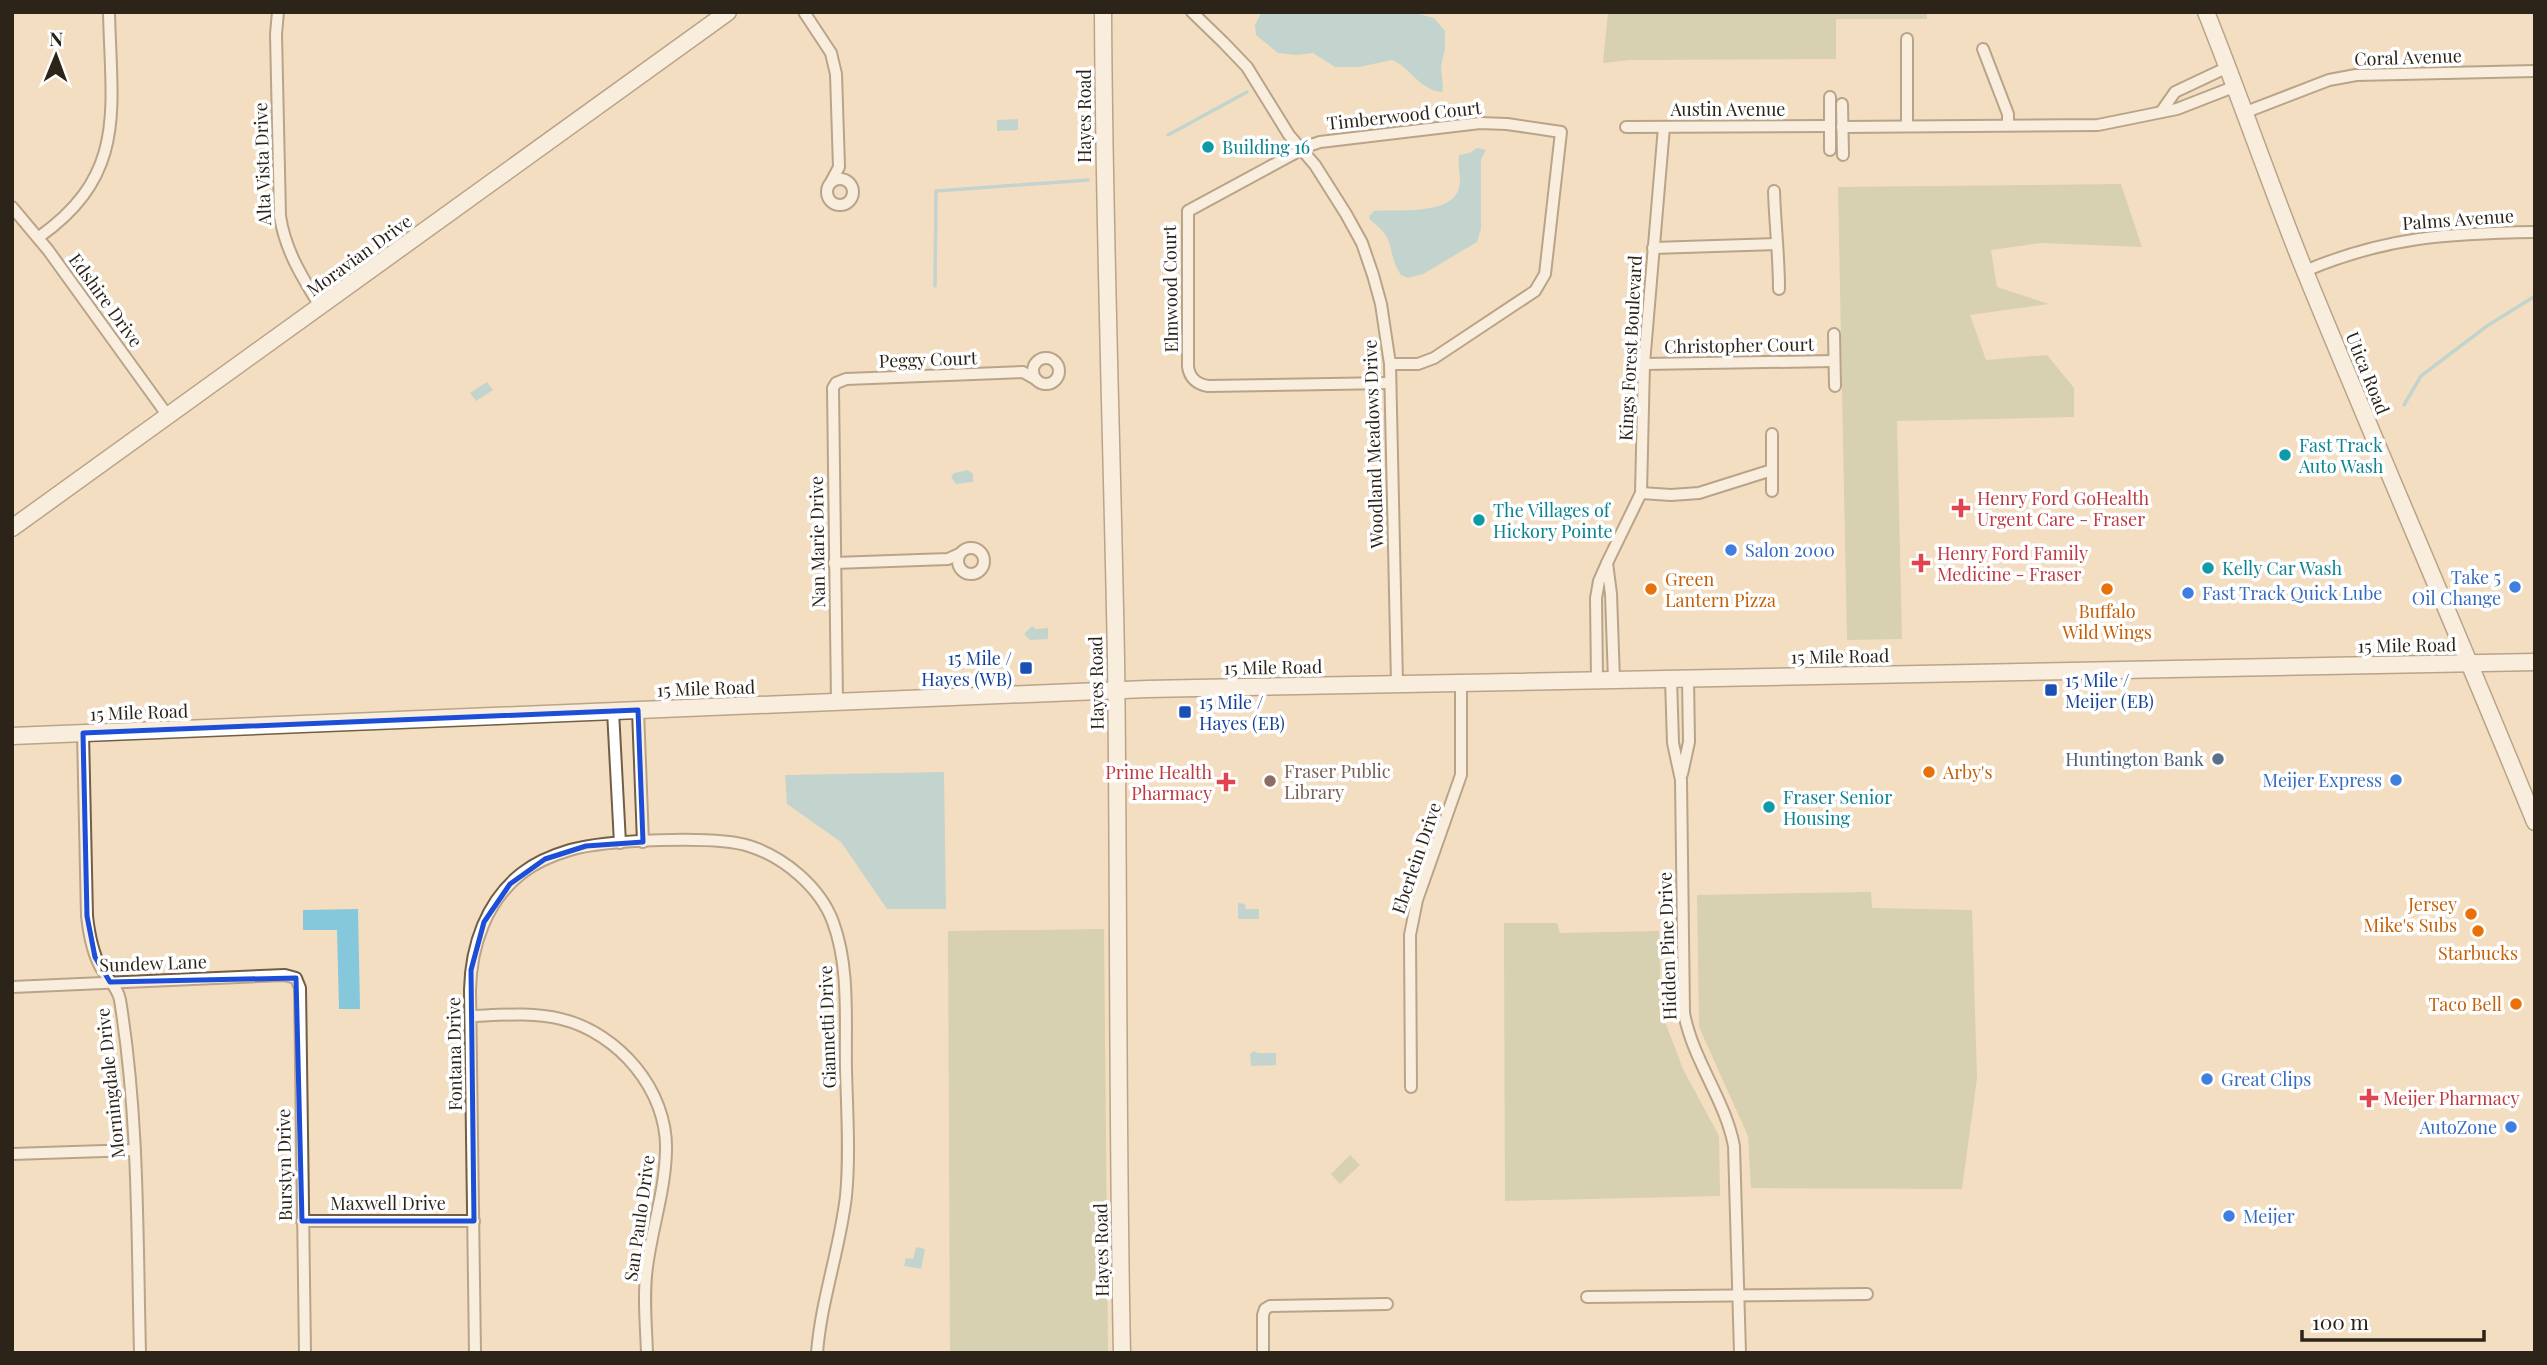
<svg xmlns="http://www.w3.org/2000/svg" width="2547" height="1365" font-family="'Playfair Display',serif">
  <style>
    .green { fill: #b4bf9d }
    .water { fill: #85c8db }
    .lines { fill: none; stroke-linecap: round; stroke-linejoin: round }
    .stream { stroke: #85c8db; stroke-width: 3.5 }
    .street-casing { stroke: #715e45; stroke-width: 14 }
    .secondary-casing { stroke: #715e45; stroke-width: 19 }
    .street { stroke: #fff; stroke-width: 10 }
    .secondary { stroke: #fff; stroke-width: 16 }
    .marked { fill: none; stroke: #1d4ed8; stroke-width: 5; stroke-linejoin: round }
    .culture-dot { fill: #0f9aa8; stroke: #fff; stroke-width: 2.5 }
    .health-dot { fill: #e0444e; stroke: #fff; stroke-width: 2.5 }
    .shop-dot { fill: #3f7fe0; stroke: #fff; stroke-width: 2.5 }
    .food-dot { fill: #e8710a; stroke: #fff; stroke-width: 2.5 }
    .transit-dot { fill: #1a4fb4; stroke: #fff; stroke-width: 2.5 }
    .service-dot { fill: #5c6f8a; stroke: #fff; stroke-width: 2.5 }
    .education-dot { fill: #8d6e63; stroke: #fff; stroke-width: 2.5 }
    .labels { text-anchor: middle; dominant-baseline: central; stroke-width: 7; stroke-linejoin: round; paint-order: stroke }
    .street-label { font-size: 18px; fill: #2c2419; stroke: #fff }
    .culture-label { font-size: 18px; fill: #0d838f; stroke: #fff; text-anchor: start }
    .health-label { font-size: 18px; fill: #be3a42; stroke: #fff; text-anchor: start }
    .shop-label { font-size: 18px; fill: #366cbe; stroke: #fff; text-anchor: start }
    .food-label { font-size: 18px; fill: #c56008; stroke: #fff; text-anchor: start }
    .transit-label { font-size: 18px; fill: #164399; stroke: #fff; text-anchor: start }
    .service-label { font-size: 18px; fill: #4e5e75; stroke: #fff; text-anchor: end }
    .education-label { font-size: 18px; fill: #785e54; stroke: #fff; text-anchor: start }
  </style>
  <rect width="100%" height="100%" fill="#f4dec1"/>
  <g class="green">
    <path d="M1608 12H1927V19H1836V59L1630 60 1603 63Z"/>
    <path d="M2121 184 2142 247 2041 243 1991 250 1997 287 2049 304 1970 315 1986 360 2047 355 2074 388V417L1897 421 1902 639 1847 640 1838 187Z"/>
    <path d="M1871 892 1872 908 1972 910 1977 1078 1962 1189 1751 1188 1748 1136 1699 1027 1697 895Z"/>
    <path d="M1504 923H1557L1560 933 1659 931 1661 1011 1683 1069 1719 1136 1720 1196 1505 1201Z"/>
    <path d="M1104 929 1108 1353H950L948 931Z"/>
    <path d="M1350 1155 1360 1165 1340 1184 1331 1174Z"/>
  </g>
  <g class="water">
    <path d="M1262 12H1412L1434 18 1445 31V49L1441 66 1443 89 1442 92C1419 90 1411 68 1392 60L1359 67H1335L1313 53 1296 55 1278 53 1256 35 1255 25Z"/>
    <path d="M1018 119V130L997 131V120Z"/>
    <path d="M1477 148 1486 150 1481 159V229L1477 242 1423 274 1408 278 1401 275C1385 251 1399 241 1370 220L1369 216 1374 211C1398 209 1451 216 1459 188 1462 178 1457 166 1459 155L1469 153Z"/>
    <path d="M487 382 493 390 476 401 470 393Z"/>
    <path d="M968 470 973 474V482L956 484 951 477 954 473Z"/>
    <path d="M1032 626 1036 629 1048 628V639L1030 640 1024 634Z"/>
    <path d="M944 772 946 909H887L841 842 787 804 785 775Z"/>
    <path d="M1238 903 1245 904 1246 909H1259V919H1238Z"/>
    <path d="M358 909 360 1009H339L337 930H303V910Z"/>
    <path d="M1254 1051 1258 1053H1276V1065L1251 1066 1250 1054Z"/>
    <path d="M916 1247 925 1249 921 1269 904 1266 906 1258 913 1259Z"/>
  </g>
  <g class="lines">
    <g class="stream">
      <path d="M1168 135 1247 92"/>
      <path d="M935 286 936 191 1088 180"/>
      <path d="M2404 405 2421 376 2487 326 2535 296"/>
    </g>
    <defs>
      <g id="street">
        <path d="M278 12 276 34 280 216C285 250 302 277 320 306"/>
        <path d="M804 12 831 53 836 74 839 167 831 182"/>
        <path d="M1192 12 1223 42 1247 67 1289 135 1315 165 1346 214 1362 243 1373 275 1381 304 1390 364 1397 683"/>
        <path d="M1907 39V126"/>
        <path d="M1983 49 2008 114V125"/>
        <path d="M1830 97V150"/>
        <path d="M1842 104 1843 155"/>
        <path d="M2161 112 2175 92 2228 67"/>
        <path d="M2246 112 2329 80 2356 75 2535 71"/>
        <path d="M1626 127 1830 126"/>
        <path d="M1842 127 2098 125 2177 109 2236 86"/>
        <circle cx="840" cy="192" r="13"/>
        <path d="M1774 191C1775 224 1779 256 1779 289"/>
        <path d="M12 207 48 250 168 416"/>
        <path d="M39 237C128 174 111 109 109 12"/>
        <path d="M1653 248 1777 244"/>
        <path d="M2305 271C2385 237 2449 233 2535 232"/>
        <path d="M1834 334 1835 386"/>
        <circle cx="1046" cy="371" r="13"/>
        <path d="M1390 364H1418L1434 358 1535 291 1545 274 1561 132 1507 124 1480 123 1320 142 1308 146 1188 211V367C1190 379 1197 384 1208 386L1390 383"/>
        <path d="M1644 364 1834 361"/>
        <path d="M1772 434V491"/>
        <path d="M1641 493 1671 495 1699 493 1772 470"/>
        <circle cx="971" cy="561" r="13"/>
        <path d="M834 563 948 559 959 554"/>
        <path d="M1607 563 1641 493 1644 364 1664 127"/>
        <path d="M1671 679 1673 743 1681 780 1684 1013C1693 1061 1725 1099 1734 1146L1740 1353"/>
        <path d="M1597 680 1596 598 1599 581 1607 563 1611 594 1614 680"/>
        <path d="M837 702 833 388 836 383 846 379 1023 372 1037 380"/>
        <path d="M638 710 643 842"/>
        <path d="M613 711 620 843"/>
        <path d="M83 733 87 916C89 934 92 952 101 968 107 978 118 988 120 1000 139 1116 137 1235 140 1353"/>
        <path d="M1682 774 1689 742 1688 678"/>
        <path d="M12 987 285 975 296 978 300 988 305 1353"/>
        <path d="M471 1016C500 1015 532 1012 561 1019 619 1033 668 1091 666 1151 665 1191 652 1228 647 1267 643 1295 646 1324 647 1353"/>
        <path d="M1411 1087 1410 935 1417 900 1461 775V683"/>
        <path d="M12 1154 135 1150"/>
        <path d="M302 1221H474"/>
        <path d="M1587 1297 1867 1294"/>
        <path d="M475 1353 470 990C471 946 486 901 522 873 536 862 553 855 570 850 604 840 716 835 749 846 784 857 820 887 833 922 850 968 845 1020 846 1069 847 1111 850 1155 846 1196 840 1249 821 1300 817 1353"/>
        <path d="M1263 1353V1315L1265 1309 1270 1306 1387 1304"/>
      </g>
      <g id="secondary">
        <path d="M1103 12C1104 228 1112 443 1116 659 1119 890 1117 1121 1122 1353"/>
        <path d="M2206 12C2241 99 2271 188 2306 274 2381 457 2460 638 2535 822"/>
        <path d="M12 528 728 12"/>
        <path d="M12 736 1147 689 2535 662"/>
      </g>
    </defs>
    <use href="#street" class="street-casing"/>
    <use href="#secondary" class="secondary-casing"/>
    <use href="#street" class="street"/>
    <use href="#secondary" class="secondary"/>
  </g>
  <path d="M0 0H2547V1365H0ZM638 710 643 842 586 846 545 859 510 884 484 922 471 970 474 1221H302L296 978 110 982 95 957 87 916 83 733Z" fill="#f4dec1" fill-opacity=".55" fill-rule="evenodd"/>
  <path class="marked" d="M638 710 643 842 586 846 545 859 510 884 484 922 471 970 474 1221H302L296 978 110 982 95 957 87 916 83 733Z"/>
  <g class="culture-dot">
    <circle cx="1208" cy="147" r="7"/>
    <circle cx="2285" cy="455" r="7"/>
    <circle cx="1479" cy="520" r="7"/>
    <circle cx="2208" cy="568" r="7"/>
    <circle cx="1769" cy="807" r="7"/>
  </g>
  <g class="health-dot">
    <path d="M1957.5 497.5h7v7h7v7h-7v7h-7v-7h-7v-7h7z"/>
    <path d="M1917.5 552.5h7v7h7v7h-7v7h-7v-7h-7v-7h7z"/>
    <path d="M1222.5 771.5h7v7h7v7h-7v7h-7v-7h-7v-7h7z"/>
    <path d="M2365.5 1087.5h7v7h7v7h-7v7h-7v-7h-7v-7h7z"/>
  </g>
  <g class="shop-dot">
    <circle cx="1731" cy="550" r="7"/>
    <circle cx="2515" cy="587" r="7"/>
    <circle cx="2188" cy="593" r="7"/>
    <circle cx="2396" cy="780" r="7"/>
    <circle cx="2207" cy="1079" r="7"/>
    <circle cx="2511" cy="1127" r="7"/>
    <circle cx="2229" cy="1216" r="7"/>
  </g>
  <g class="food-dot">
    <circle cx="1651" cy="589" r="7"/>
    <circle cx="2107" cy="589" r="7"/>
    <circle cx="1929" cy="772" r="7"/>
    <circle cx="2471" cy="914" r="7"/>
    <circle cx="2478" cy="931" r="7"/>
    <circle cx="2516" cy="1004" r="7"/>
  </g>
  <g class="transit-dot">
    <rect x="1019" y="661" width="14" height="14" rx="3.5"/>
    <rect x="2044" y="683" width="14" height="14" rx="3.5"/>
    <rect x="1178" y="705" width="14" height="14" rx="3.5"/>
  </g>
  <circle class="service-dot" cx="2218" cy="759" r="7"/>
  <circle class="education-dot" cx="1270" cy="781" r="7"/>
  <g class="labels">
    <g class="street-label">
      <text transform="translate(2408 57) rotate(-2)">Coral Avenue</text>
      <text x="1728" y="109">Austin Avenue</text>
      <text transform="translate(1404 115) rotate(-6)">Timberwood Court</text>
      <text transform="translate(1084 116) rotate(-90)">Hayes Road</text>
      <text transform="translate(262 164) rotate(-92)">Alta Vista Drive</text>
      <text transform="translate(2458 219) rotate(-4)">Palms Avenue</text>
      <text transform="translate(359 255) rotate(-36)">Moravian Drive</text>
      <text transform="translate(1170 289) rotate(-91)">Elmwood Court</text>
      <text transform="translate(106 300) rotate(54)">Edshire Drive</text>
      <text transform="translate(1739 345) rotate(-1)">Christopher Court</text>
      <text transform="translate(1630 348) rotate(-87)">Kings Forest Boulevard</text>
      <text transform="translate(928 359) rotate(-2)">Peggy Court</text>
      <text transform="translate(2368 373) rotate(68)">Utica Road</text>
      <text transform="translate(1373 444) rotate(-92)">Woodland Meadows Drive</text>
      <text transform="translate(817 542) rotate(-91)">Nan Marie Drive</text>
      <text transform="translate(2407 645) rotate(-1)">15 Mile Road</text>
      <text transform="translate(1840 656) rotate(-1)">15 Mile Road</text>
      <text transform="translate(1273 667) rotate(-1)">15 Mile Road</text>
      <text transform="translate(1096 683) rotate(-91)">Hayes Road</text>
      <text transform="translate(706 688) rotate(-2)">15 Mile Road</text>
      <text transform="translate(139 712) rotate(-2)">15 Mile Road</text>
      <text transform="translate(1416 858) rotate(-71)">Eberlein Drive</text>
      <text transform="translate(1667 946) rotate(-92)">Hidden Pine Drive</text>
      <text transform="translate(153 963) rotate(-2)">Sundew Lane</text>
      <text transform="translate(827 1027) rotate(-92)">Giannetti Drive</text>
      <text transform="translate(454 1054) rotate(-91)">Fontana Drive</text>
      <text transform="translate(110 1083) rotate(-96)">Morningdale Drive</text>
      <text transform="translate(284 1165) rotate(-91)">Burstyn Drive</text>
      <text x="388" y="1203">Maxwell Drive</text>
      <text transform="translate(639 1218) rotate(-82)">San Paulo Drive</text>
      <text transform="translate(1101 1250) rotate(-91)">Hayes Road</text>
    </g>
    <g class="culture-label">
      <text x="1222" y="147">Building 16</text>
      <text x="2299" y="445">Fast Track<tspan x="2299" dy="21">Auto Wash</tspan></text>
      <text x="1493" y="510">The Villages of<tspan x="1493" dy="21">Hickory Pointe</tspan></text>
      <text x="2222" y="568">Kelly Car Wash</text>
      <text x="1783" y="797">Fraser Senior<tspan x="1783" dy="21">Housing</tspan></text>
    </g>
    <g class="health-label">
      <text x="1977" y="498">Henry Ford GoHealth<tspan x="1977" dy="21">Urgent Care - Fraser</tspan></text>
      <text x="1937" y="553">Henry Ford Family<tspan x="1937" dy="21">Medicine - Fraser</tspan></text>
      <text x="1212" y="772" text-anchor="end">Prime Health<tspan x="1212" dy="21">Pharmacy</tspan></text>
      <text x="2383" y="1098">Meijer Pharmacy</text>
    </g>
    <g class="shop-label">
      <text x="1745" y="550">Salon 2000</text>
      <text x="2501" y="577" text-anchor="end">Take 5<tspan x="2501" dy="21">Oil Change</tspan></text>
      <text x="2202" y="593">Fast Track Quick Lube</text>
      <text x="2382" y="780" text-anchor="end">Meijer Express</text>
      <text x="2221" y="1079">Great Clips</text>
      <text x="2497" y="1127" text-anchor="end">AutoZone</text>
      <text x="2243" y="1216">Meijer</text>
    </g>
    <g class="food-label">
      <text x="1665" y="579">Green<tspan x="1665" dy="21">Lantern Pizza</tspan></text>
      <text x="2107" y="611" text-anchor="middle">Buffalo<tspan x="2107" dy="21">Wild Wings</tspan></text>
      <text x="1943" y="772">Arby's</text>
      <text x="2457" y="904" text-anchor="end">Jersey<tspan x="2457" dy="21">Mike's Subs</tspan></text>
      <text x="2478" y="953" text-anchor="middle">Starbucks</text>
      <text x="2502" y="1004" text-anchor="end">Taco Bell</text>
    </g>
    <g class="transit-label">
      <text x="1012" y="658" text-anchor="end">15 Mile /<tspan x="1012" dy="21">Hayes (WB)</tspan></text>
      <text x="2065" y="680">15 Mile /<tspan x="2065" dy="21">Meijer (EB)</tspan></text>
      <text x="1199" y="702">15 Mile /<tspan x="1199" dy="21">Hayes (EB)</tspan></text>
    </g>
    <g class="service-label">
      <text x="2204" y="759">Huntington Bank</text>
    </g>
    <g class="education-label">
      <text x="1284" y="771">Fraser Public<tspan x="1284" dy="21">Library</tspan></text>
    </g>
  </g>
  <rect width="2547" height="1365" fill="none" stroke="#2c2419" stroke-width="28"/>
  <g transform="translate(56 56) rotate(1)" stroke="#ffffff" stroke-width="5" paint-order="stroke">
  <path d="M0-5L12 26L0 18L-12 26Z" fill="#2c2419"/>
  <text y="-10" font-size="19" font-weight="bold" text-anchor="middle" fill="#2c2419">N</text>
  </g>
  <path d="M2302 1330v10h182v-10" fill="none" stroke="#2c2419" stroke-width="3.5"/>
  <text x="2312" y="1330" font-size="21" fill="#2c2419" stroke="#ffffff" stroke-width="5" paint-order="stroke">100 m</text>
</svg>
